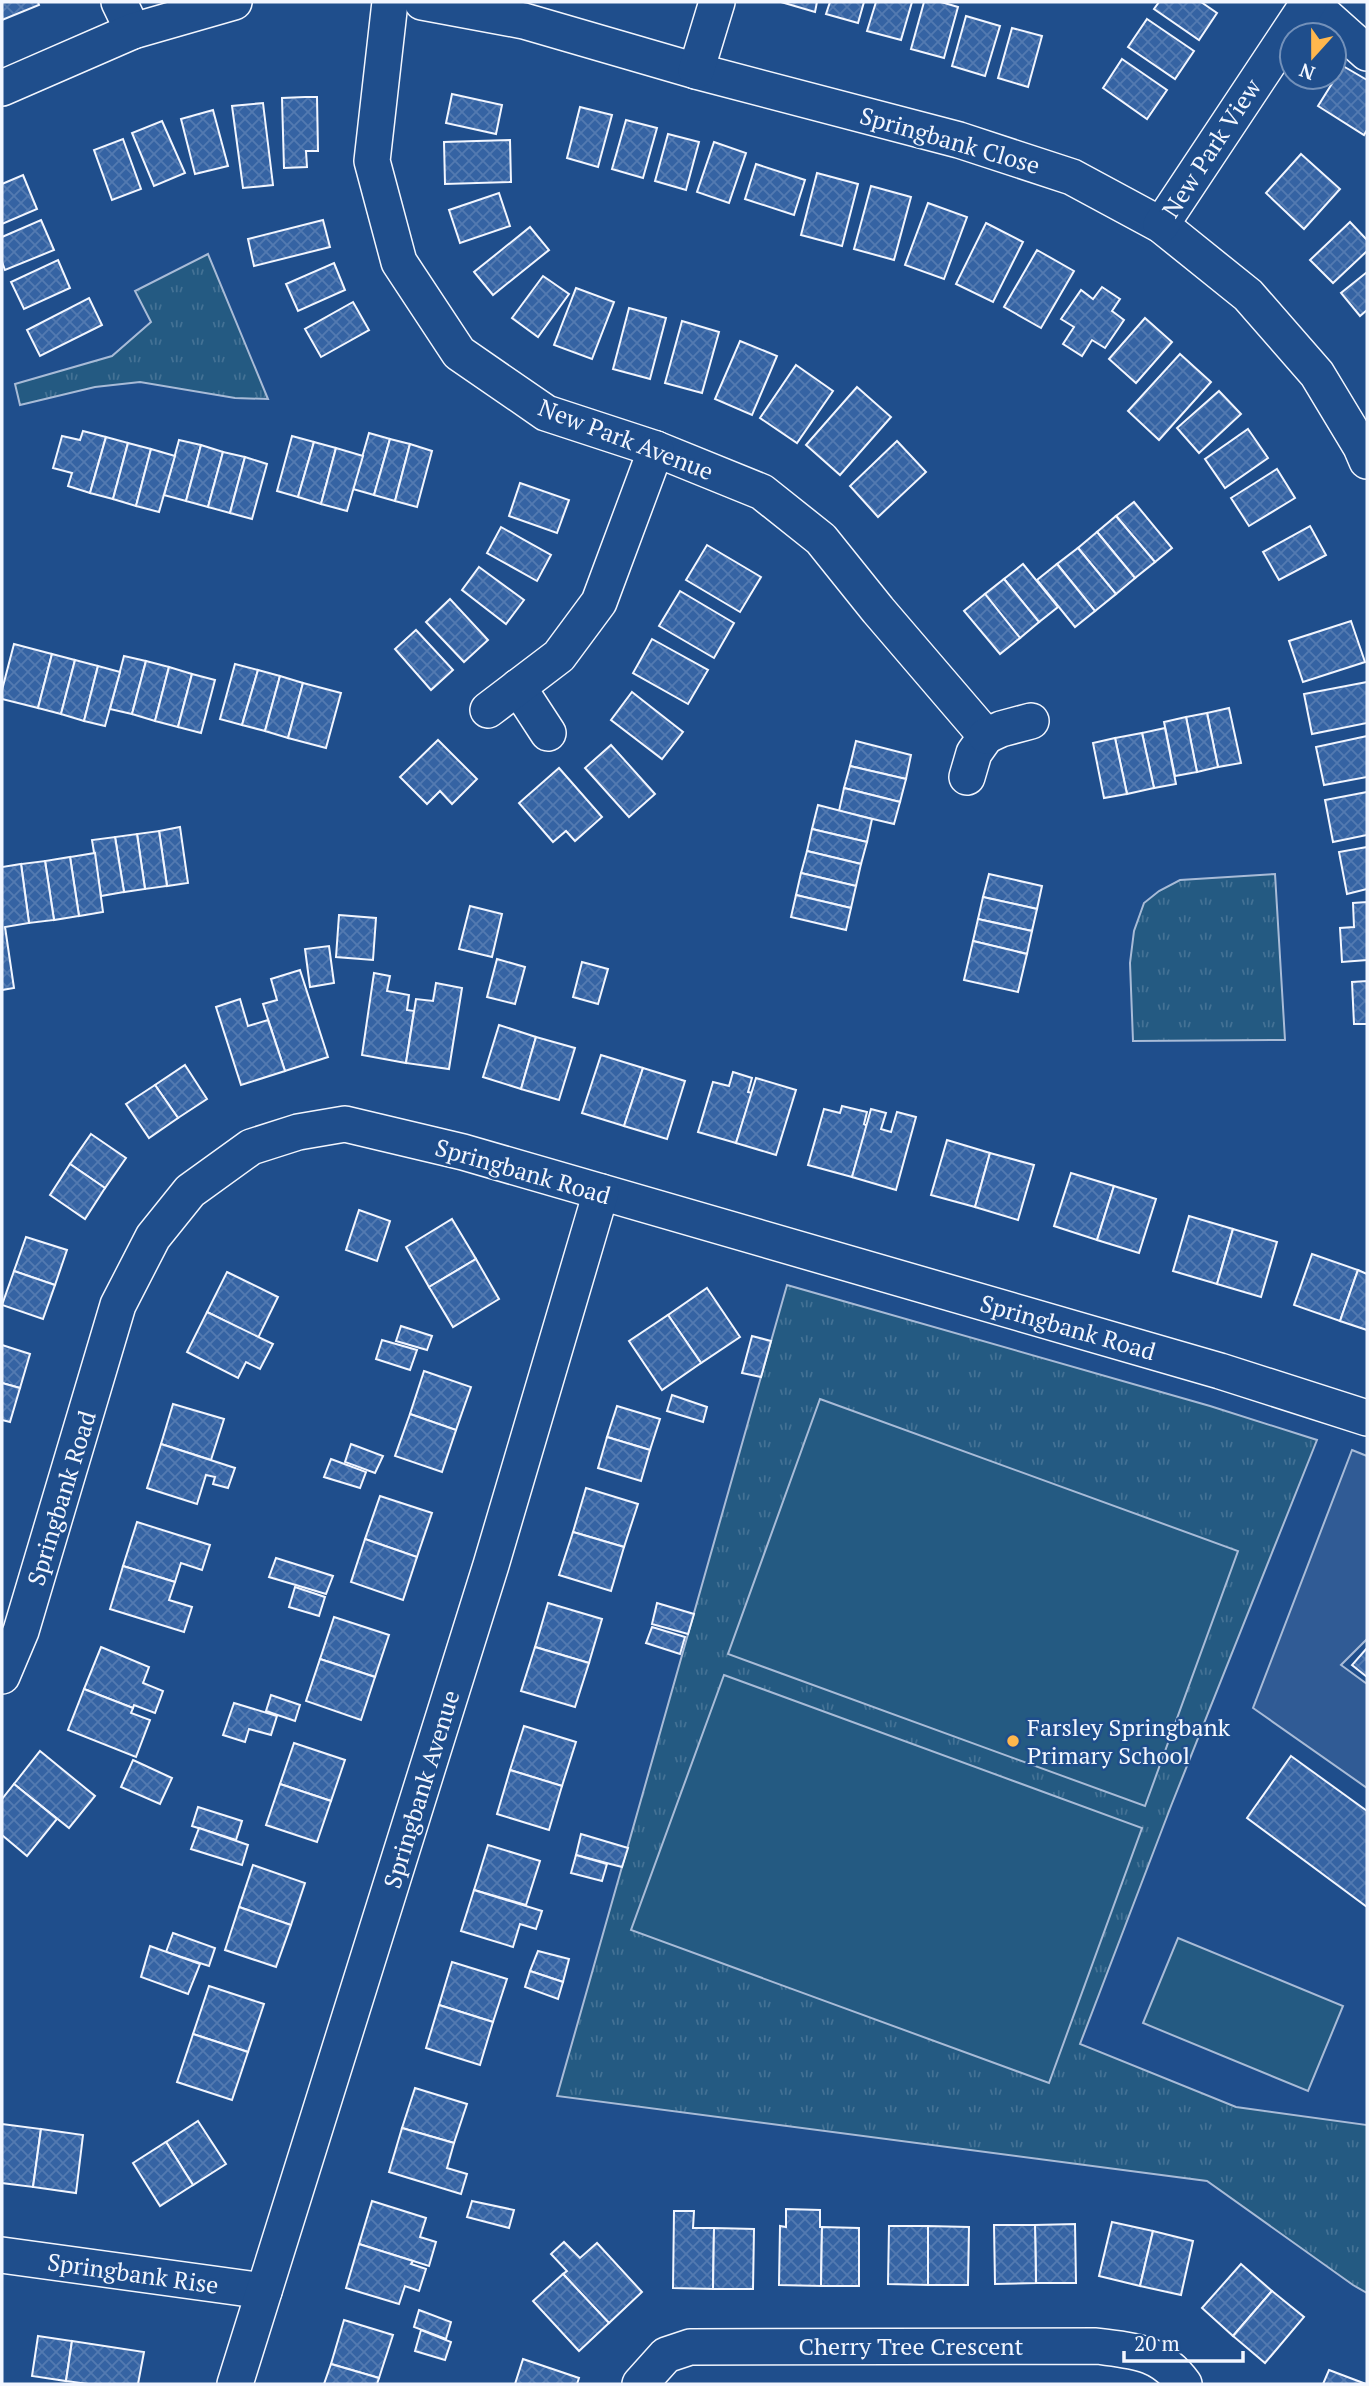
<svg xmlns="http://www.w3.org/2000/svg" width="1369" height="2386" font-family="'PT Serif',serif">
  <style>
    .grass { fill: url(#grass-tufts); stroke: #a8bbd7; stroke-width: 2 }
    .garden { fill: #245a82; stroke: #a8bbd7; stroke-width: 2 }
    .parking { fill: #305b95; stroke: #a8bbd7; stroke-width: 2 }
    .building { fill: url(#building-cross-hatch); stroke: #f2f6ff; stroke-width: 2 }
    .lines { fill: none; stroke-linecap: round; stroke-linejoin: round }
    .minor-casing { stroke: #f2f6ff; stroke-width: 38 }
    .minor { stroke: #1f4e8c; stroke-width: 35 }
    .poi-dot { fill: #ffb74d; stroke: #1f4e8c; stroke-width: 2.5 }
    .labels { text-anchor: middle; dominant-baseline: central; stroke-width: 5; stroke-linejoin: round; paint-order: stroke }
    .street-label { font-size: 24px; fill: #f2f6ff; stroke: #1f4e8c }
    .poi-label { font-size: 24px; fill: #f2f6ff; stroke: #1f4e8c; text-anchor: start }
  </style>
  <defs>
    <pattern id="grass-tufts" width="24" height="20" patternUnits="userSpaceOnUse" patternTransform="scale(1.75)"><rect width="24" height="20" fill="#245a82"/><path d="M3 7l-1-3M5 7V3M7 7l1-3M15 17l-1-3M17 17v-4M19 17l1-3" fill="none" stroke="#447295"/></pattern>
    <pattern id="building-cross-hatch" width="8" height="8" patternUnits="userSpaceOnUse" patternTransform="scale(1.75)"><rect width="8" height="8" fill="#3563a3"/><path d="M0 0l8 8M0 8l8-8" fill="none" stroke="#537ab1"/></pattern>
  </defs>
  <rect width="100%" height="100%" fill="#1f4e8c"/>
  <g class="grass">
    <path d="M208 254 268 399 235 398 140 382 95 387 20 405 15 384 112 356 151 322 135 291Z"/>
    <path d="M1275 874 1285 1040 1133 1041 1130 963 1134 931 1144 903 1159 891 1180 880Z"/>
    <path d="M787 1285 1210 1406 1317 1440 1171 1806 1080 2044 1236 2107 1367 2125V2293L1353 2285 1207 2181 557 2096Z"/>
  </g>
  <g class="garden">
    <path d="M820 1399 1238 1551 1145 1806 728 1654Z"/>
    <path d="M724 1675 1142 1828 1049 2083 631 1930Z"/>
    <path d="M1178 1938 1343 2006 1308 2091 1143 2023Z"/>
  </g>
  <path class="parking" d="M1352 1450 1367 1456V1639L1341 1665 1367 1684V1788L1253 1708Z"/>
  <g class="building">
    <path d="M2 2H38L39 5 2 20Z"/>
    <path d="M781 2H817L815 12Z"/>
    <path d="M830 2H864L858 23 826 14Z"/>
    <path d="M876 2H912L901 40 867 31Z"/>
    <path d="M924 2H941L958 7 944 58 911 49Z"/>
    <path d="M1159 2H1201L1217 13 1199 40 1154 9Z"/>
    <path d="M966 16 1000 26 985 76 952 66Z"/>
    <path d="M1147 19 1194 51 1175 79 1128 47Z"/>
    <path d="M1012 28 1042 36 1028 87 998 78Z"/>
    <path d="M1122 59 1167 90 1147 119 1103 88Z"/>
    <path d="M1343 66 1367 80V130L1364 135 1318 106Z"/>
    <path d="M452 94 502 105 496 134 446 123Z"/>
    <path d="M305 97H317L318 151H306L307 167 284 168 282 98Z"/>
    <path d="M263 103 273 185 243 188 232 106Z"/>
    <path d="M580 107 612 115 598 167 567 158Z"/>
    <path d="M213 110 228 166 195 174 181 119Z"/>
    <path d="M626 120 657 128 643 178 612 169Z"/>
    <path d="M162 121 185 173 154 186 132 133Z"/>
    <path d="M668 134 699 142 686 190 655 181Z"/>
    <path d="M123 139 141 189 112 200 94 150Z"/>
    <path d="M510 140 511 182 445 184 444 142Z"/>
    <path d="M714 142 746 153 729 203 697 192Z"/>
    <path d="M1301 154 1340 189 1304 229 1266 193Z"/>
    <path d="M756 164 805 180 794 215 745 199Z"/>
    <path d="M817 173 858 184 842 246 801 235Z"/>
    <path d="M23 175 37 209 2 224V184Z"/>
    <path d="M871 186 911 197 894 260 854 249Z"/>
    <path d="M499 193 510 226 460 243 449 210Z"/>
    <path d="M928 203 967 217 944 279 905 265Z"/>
    <path d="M41 220 54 250 5 270 2 262V237Z"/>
    <path d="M323 220 330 247 254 266 248 239Z"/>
    <path d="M1350 222 1367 240V251L1333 283 1310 260Z"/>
    <path d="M986 223 1023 242 993 302 956 284Z"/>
    <path d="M530 227 549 250 493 295 474 272Z"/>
    <path d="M1037 250 1074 271 1041 328 1004 307Z"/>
    <path d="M58 260 70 288 24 309 11 282Z"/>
    <path d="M334 263 345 290 298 311 286 284Z"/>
    <path d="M1367 272V310L1360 316 1341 293Z"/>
    <path d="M543 276 569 294 538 337 512 318Z"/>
    <path d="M1102 287 1120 299 1112 311 1124 320 1105 348 1092 340 1082 356 1063 344 1074 327 1061 319 1081 290 1093 299Z"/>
    <path d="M576 288 614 302 592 359 554 345Z"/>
    <path d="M89 298 102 325 40 356 27 330Z"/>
    <path d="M353 302 369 330 321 357 305 329Z"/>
    <path d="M629 308 666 318 650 379 613 369Z"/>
    <path d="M1145 318 1172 342 1136 383 1109 359Z"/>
    <path d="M682 321 719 332 702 393 665 383Z"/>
    <path d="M740 341 777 356 752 415 715 399Z"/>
    <path d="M1180 354 1211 382 1159 440 1128 411Z"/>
    <path d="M796 365 833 391 797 443 760 418Z"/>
    <path d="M857 387 891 417 840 475 806 445Z"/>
    <path d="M1219 391 1241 414 1199 453 1177 428Z"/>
    <path d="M1248 429 1268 458 1225 488 1205 459Z"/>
    <path d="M83 431 106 437 90 493 68 486 72 473 53 468 62 436 80 440Z"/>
    <path d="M369 433 390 439 374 495 353 489Z"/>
    <path d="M292 436 314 442 298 497 277 491Z"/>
    <path d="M106 437 128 443 113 499 90 493Z"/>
    <path d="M390 439 410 444 395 501 374 495Z"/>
    <path d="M179 440 201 445 186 501 164 495Z"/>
    <path d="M897 441 926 472 878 517 850 486Z"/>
    <path d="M314 442 336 448 321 504 298 497Z"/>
    <path d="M128 443 151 449 136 506 113 499Z"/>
    <path d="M410 444 432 451 417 507 395 501Z"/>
    <path d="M201 445 223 452 208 507 186 501Z"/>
    <path d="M336 448 363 456 347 511 321 504Z"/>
    <path d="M151 449 175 456 159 512 136 506Z"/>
    <path d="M223 452 245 457 230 513 208 507Z"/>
    <path d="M245 457 267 464 252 519 230 513Z"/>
    <path d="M1277 469 1295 498 1249 526 1231 498Z"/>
    <path d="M520 483 569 500 557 533 509 516Z"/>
    <path d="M1134 502 1172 548 1155 562 1116 516Z"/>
    <path d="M1116 516 1155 562 1135 578 1097 532Z"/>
    <path d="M1310 526 1326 555 1279 580 1263 552Z"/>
    <path d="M501 527 551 555 537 581 487 553Z"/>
    <path d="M1097 532 1135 578 1116 594 1078 548Z"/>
    <path d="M707 545 761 577 740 612 686 580Z"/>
    <path d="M1078 548 1116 594 1095 611 1057 564Z"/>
    <path d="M1023 564 1058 607 1039 622 1004 579Z"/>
    <path d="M1057 564 1095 611 1075 627 1037 580Z"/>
    <path d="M479 567 524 600 506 624 462 590Z"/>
    <path d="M1004 579 1039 622 1020 638 985 594Z"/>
    <path d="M680 591 734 623 714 658 659 626Z"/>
    <path d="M985 594 1020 638 1000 654 964 611Z"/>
    <path d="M450 599 488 640 464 662 426 622Z"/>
    <path d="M1351 621 1365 662 1303 682 1289 641Z"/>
    <path d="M416 630 453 670 431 690 395 649Z"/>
    <path d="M652 639 708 670 688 704 633 673Z"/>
    <path d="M14 644 52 654 38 708 2 699V690Z"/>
    <path d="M52 654 75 660 61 714 38 708Z"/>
    <path d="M124 656 146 661 132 714 110 709Z"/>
    <path d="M75 660 98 666 84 721 61 714Z"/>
    <path d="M146 661 169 667 155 721 132 714Z"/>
    <path d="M235 664 258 670 242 725 220 719Z"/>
    <path d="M98 666 120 672 105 726 84 721Z"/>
    <path d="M169 667 192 674 178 727 155 721Z"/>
    <path d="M258 670 280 676 265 731 242 725Z"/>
    <path d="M192 674 215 680 201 733 178 727Z"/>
    <path d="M280 676 303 683 288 738 265 731Z"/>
    <path d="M1367 682V723L1312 734 1304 694Z"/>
    <path d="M303 683 341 693 326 748 288 738Z"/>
    <path d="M632 692 683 732 662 759 611 720Z"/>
    <path d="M1229 708 1241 763 1218 767 1207 713Z"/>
    <path d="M1207 713 1218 767 1197 772 1186 717Z"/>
    <path d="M1186 717 1197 772 1175 776 1164 722Z"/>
    <path d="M1165 728 1176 784 1154 788 1142 733Z"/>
    <path d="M1142 733 1154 788 1127 794 1115 738Z"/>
    <path d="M1367 736V777L1324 785 1316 747Z"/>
    <path d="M1115 738 1127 794 1104 798 1093 743Z"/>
    <path d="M438 740 477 779 452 804 440 791 427 804 400 777Z"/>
    <path d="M856 741 911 755 906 779 850 766Z"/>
    <path d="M611 745 655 794 629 817 585 768Z"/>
    <path d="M850 766 906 779 900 802 844 788Z"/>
    <path d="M559 768 602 817 575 841 566 831 553 842 519 803Z"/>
    <path d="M844 788 900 802 894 824 839 811Z"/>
    <path d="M1367 792V835L1333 842 1325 800Z"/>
    <path d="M818 805 872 819 867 842 812 829Z"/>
    <path d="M180 827 188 883 167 886 159 831Z"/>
    <path d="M812 829 867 842 861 864 807 851Z"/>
    <path d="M159 831 167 886 145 889 137 834Z"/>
    <path d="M137 834 145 889 124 892 115 837Z"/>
    <path d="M115 837 124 892 101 896 92 840Z"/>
    <path d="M1367 847V889L1347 894 1339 852Z"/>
    <path d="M807 851 861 864 856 886 801 873Z"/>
    <path d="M95 853 103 912 79 916 70 857Z"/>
    <path d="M70 857 79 916 54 920 45 861Z"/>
    <path d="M45 861 54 920 29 923 21 864Z"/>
    <path d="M21 864 29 923 5 927 14 988 2 990V867Z"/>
    <path d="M801 873 856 886 851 908 796 895Z"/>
    <path d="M989 874 1042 886 1037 909 983 897Z"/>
    <path d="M796 895 851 908 846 930 791 917Z"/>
    <path d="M983 897 1037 909 1032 931 978 919Z"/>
    <path d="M1367 902V960L1342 962 1340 928 1354 927 1353 903Z"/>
    <path d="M470 906 502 914 492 957 459 949Z"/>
    <path d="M339 915 376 918 373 960 336 957Z"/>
    <path d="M978 919 1032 931 1027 954 973 941Z"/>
    <path d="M973 941 1027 954 1018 992 964 980Z"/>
    <path d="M329 946 334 983 310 987 305 949Z"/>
    <path d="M497 959 525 967 515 1004 487 997Z"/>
    <path d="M582 962 608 969 598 1004 573 997Z"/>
    <path d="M300 970 328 1057 285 1071 263 1004 277 1000 271 979Z"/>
    <path d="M374 973 390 976 387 991 409 995 407 1010 414 1011 406 1063 362 1055Z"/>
    <path d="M1367 981V1024H1354L1352 982Z"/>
    <path d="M436 983 462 988 449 1069 406 1063 416 999 433 1001Z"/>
    <path d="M240 999 248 1026 268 1020 285 1071 241 1085 216 1007Z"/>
    <path d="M499 1025 536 1037 521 1089 483 1077Z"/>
    <path d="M536 1037 575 1048 559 1100 521 1089Z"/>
    <path d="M601 1055 643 1068 624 1126 582 1113Z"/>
    <path d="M185 1065 207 1099 178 1118 155 1085Z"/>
    <path d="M643 1068 685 1081 667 1139 624 1126Z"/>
    <path d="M733 1072 752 1078 748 1092 752 1093 736 1143 698 1132 713 1082 729 1086Z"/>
    <path d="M756 1078 796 1090 776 1155 736 1143Z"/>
    <path d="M155 1085 178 1118 149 1138 126 1104Z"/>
    <path d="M842 1106 867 1112 864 1124 867 1126 852 1177 808 1165 824 1109 840 1113Z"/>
    <path d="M871 1109 886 1113 881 1129 891 1132 897 1112 916 1117 896 1190 852 1177Z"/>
    <path d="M91 1134 126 1158 105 1188 70 1164Z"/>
    <path d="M947 1140 990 1153 975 1207 931 1195Z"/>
    <path d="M990 1153 1034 1165 1018 1220 975 1207Z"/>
    <path d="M70 1164 105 1188 85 1219 50 1195Z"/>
    <path d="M1071 1173 1114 1186 1097 1240 1054 1226Z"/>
    <path d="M1114 1186 1156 1199 1139 1253 1097 1240Z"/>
    <path d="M359 1210 390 1221 377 1261 346 1250Z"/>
    <path d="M1189 1216 1233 1229 1217 1284 1173 1271Z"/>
    <path d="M452 1219 476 1259 429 1287 406 1247Z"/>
    <path d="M1233 1229 1277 1242 1261 1297 1217 1284Z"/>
    <path d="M26 1237 67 1250 55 1285 14 1271Z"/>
    <path d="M1312 1254 1358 1270 1340 1321 1294 1305Z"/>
    <path d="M476 1259 499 1299 453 1327 429 1287Z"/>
    <path d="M1358 1270 1367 1274V1330L1340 1321Z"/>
    <path d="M14 1271 55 1285 43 1319 2 1305Z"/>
    <path d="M227 1272 278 1297 258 1338 207 1312Z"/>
    <path d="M707 1288 740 1337 701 1363 668 1315Z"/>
    <path d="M207 1312 273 1344 260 1369 246 1362 238 1378 187 1352Z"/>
    <path d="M668 1315 701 1363 662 1390 629 1341Z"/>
    <path d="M401 1326 432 1336 427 1350 396 1341Z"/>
    <path d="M752 1336 771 1341 761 1377 742 1373Z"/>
    <path d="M382 1340 417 1350 410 1370 376 1359Z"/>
    <path d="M2 1345 30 1354 20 1388 2 1383Z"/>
    <path d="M424 1371 471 1387 456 1430 410 1414Z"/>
    <path d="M2 1383 20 1388 10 1422 2 1420Z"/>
    <path d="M672 1395 707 1407 703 1422 667 1411Z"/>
    <path d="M173 1404 224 1419 211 1460 161 1444Z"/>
    <path d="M617 1406 660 1419 650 1450 607 1437Z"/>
    <path d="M410 1414 456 1430 442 1472 395 1456Z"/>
    <path d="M607 1437 650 1450 641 1481 598 1468Z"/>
    <path d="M161 1444 235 1468 228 1488 213 1484 215 1477 206 1475 197 1504 147 1488Z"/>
    <path d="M351 1444 383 1456 375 1473 345 1462Z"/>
    <path d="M331 1459 366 1472 360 1488 324 1477Z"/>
    <path d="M586 1488 638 1504 624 1547 573 1532Z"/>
    <path d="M380 1496 432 1513 417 1557 365 1539Z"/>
    <path d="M137 1522 210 1545 202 1570 181 1563 175 1582 123 1566Z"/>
    <path d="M573 1532 624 1547 611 1591 559 1575Z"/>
    <path d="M365 1539 417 1557 403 1600 351 1582Z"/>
    <path d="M276 1558 333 1576 326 1594 269 1577Z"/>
    <path d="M123 1566 175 1582 169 1600 192 1607 184 1632 110 1609Z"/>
    <path d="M295 1587 325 1597 319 1616 289 1607Z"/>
    <path d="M548 1603 602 1619 589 1663 535 1647Z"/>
    <path d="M657 1603 694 1614 688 1634 652 1624Z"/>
    <path d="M334 1617 389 1635 375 1677 320 1659Z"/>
    <path d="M652 1627 685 1637 680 1654 646 1643Z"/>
    <path d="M101 1647 149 1667 143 1683 163 1691 155 1713 134 1705 133 1708 84 1689Z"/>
    <path d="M535 1647 589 1663 575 1707 521 1691Z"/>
    <path d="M1367 1648V1677L1352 1665Z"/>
    <path d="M320 1659 375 1677 361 1720 306 1701Z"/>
    <path d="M84 1689 133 1708 131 1713 150 1720 136 1757 68 1730Z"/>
    <path d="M271 1695 300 1705 295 1721 266 1711Z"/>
    <path d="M234 1703 277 1716 271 1735 249 1729 245 1742 223 1735Z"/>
    <path d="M524 1726 576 1742 562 1786 510 1770Z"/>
    <path d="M294 1743 345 1760 331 1801 280 1784Z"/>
    <path d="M40 1751 95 1796 69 1828 14 1784Z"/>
    <path d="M1291 1756 1367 1811V1907L1247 1818Z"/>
    <path d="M133 1760 172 1778 160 1804 121 1787Z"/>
    <path d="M510 1770 562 1786 549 1830 497 1814Z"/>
    <path d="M14 1784 57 1819 27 1856 2 1835V1799Z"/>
    <path d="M280 1784 331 1801 317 1842 266 1825Z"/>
    <path d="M198 1807 242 1821 236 1840 192 1826Z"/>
    <path d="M199 1828 248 1845 242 1865 191 1849Z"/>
    <path d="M581 1834 628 1848 622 1867 576 1855Z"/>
    <path d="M488 1845 540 1861 526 1905 474 1890Z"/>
    <path d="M576 1855 607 1864 602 1881 571 1873Z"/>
    <path d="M253 1865 305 1883 291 1925 239 1907Z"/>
    <path d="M474 1890 542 1911 536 1929 520 1924 513 1947 461 1931Z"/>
    <path d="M239 1907 291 1925 276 1967 225 1950Z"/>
    <path d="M173 1933 215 1948 209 1966 166 1952Z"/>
    <path d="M150 1946 200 1964 188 1994 141 1977Z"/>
    <path d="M538 1951 569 1959 563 1982 530 1971Z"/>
    <path d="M452 1962 507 1979 493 2022 439 2005Z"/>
    <path d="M530 1971 563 1982 558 1999 525 1987Z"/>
    <path d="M209 1986 264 2004 248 2052 193 2034Z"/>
    <path d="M439 2005 493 2022 480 2065 426 2048Z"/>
    <path d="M193 2034 248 2052 232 2100 177 2082Z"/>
    <path d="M415 2088 467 2104 454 2143 402 2128Z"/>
    <path d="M198 2121 226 2164 193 2185 166 2142Z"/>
    <path d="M2 2124 41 2129 33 2187 2 2183Z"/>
    <path d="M402 2128 454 2143 447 2168 467 2174 461 2194 389 2172Z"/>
    <path d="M41 2129 83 2135 76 2193 33 2187Z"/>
    <path d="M166 2142 193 2185 160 2206 133 2163Z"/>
    <path d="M372 2201 426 2218 420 2237 436 2242 429 2266 359 2244Z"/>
    <path d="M472 2201 514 2210 509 2228 467 2217Z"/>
    <path d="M786 2209 820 2210V2227H822L821 2286 779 2285 780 2226 786 2227Z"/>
    <path d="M674 2211H694L693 2228H714L713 2289 673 2288Z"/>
    <path d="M1112 2222 1153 2231 1140 2286 1099 2276Z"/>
    <path d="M1075 2224 1076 2283H1036L1035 2225Z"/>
    <path d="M994 2225H1035L1036 2283 995 2284Z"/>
    <path d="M889 2226H928V2285L888 2284Z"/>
    <path d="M928 2226 969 2227 968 2285H928Z"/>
    <path d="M822 2227 859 2228V2286H821Z"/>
    <path d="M714 2228 754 2229 753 2289H713Z"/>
    <path d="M1153 2231 1193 2241 1181 2295 1140 2286Z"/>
    <path d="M564 2242 580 2258 597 2243 642 2292 609 2323 563 2274 567 2271 551 2254Z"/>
    <path d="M359 2244 413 2261 411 2264 426 2269 419 2291 405 2286 399 2304 346 2288Z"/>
    <path d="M1241 2264 1272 2291 1233 2336 1202 2308Z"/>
    <path d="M563 2274 609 2323 579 2351 533 2301Z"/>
    <path d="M1272 2291 1304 2317 1265 2363 1233 2336Z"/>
    <path d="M419 2310 451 2322 446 2339 414 2327Z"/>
    <path d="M344 2320 393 2335 379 2378 331 2364Z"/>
    <path d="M421 2330 451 2342 445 2360 415 2351Z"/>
    <path d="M38 2336 72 2341 66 2381 32 2376Z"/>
    <path d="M72 2341 144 2352 138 2384H88L66 2381Z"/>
    <path d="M523 2359 579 2378 577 2384H515Z"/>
    <path d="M331 2364 379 2378 377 2384H324Z"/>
    <path d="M1329 2370 1366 2384H1323Z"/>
  </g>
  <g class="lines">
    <defs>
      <g id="minor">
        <path d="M119 2 133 31"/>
        <path d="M390 2 372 161 399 262 459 353 546 413 656 449 762 492 821 539 878 610 986 736 974 753 967 777"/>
        <path d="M422 2 524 21 696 71 959 140 1072 177 1161 225 1248 295 1317 374 1361 447 1367 461"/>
        <path d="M1310 2 1367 53"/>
        <path d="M696 71 717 2"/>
        <path d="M2 88 133 31 234 2"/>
        <path d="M1161 225 1309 2"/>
        <path d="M518 687 548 733"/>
        <path d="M488 710 559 656 599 602 656 449"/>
        <path d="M986 736 1001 729 1031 721"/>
        <path d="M2 1676 21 1631 118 1305 153 1237 190 1191 251 1147 298 1132 345 1124 463 1152 1220 1371 1367 1418"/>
        <path d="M2 2255 264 2291"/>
        <path d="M235 2384 491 1565 601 1192"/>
        <path d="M640 2384 666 2355 690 2347 1096 2346C1133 2351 1160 2351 1184 2384"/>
      </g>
    </defs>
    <use href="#minor" class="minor-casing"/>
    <use href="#minor" class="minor"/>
  </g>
  <circle class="poi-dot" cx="1013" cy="1741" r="7"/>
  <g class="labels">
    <g class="street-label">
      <text transform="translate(950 140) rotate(16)">Springbank Close</text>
      <text transform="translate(1211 148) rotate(-57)">New Park View</text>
      <text transform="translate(626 439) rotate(21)">New Park Avenue</text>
      <text transform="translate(523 1171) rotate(16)">Springbank Road</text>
      <text transform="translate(1068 1327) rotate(16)">Springbank Road</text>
      <text transform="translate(61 1498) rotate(-73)">Springbank Road</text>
      <text transform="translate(421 1789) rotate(-73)">Springbank Avenue</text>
      <text transform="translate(133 2273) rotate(8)">Springbank Rise</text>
      <text x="911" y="2346">Cherry Tree Crescent</text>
    </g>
    <g class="poi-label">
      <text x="1027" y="1727">Farsley Springbank<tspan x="1027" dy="28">Primary School</tspan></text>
    </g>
  </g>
  <rect width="1369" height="2386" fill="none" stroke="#f2f6ff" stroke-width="7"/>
  <g transform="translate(1313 56) rotate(201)"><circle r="33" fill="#1f4e8c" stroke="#7391ba" stroke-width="2"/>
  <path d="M0-5L12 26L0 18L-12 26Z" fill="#ffb74d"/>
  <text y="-10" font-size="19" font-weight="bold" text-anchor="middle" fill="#f2f6ff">N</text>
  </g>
  <path d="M1124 2351v10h119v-10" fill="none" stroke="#f2f6ff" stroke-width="3.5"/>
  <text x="1134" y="2351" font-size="21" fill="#f2f6ff" stroke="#1f4e8c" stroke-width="5" paint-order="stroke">20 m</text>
</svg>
